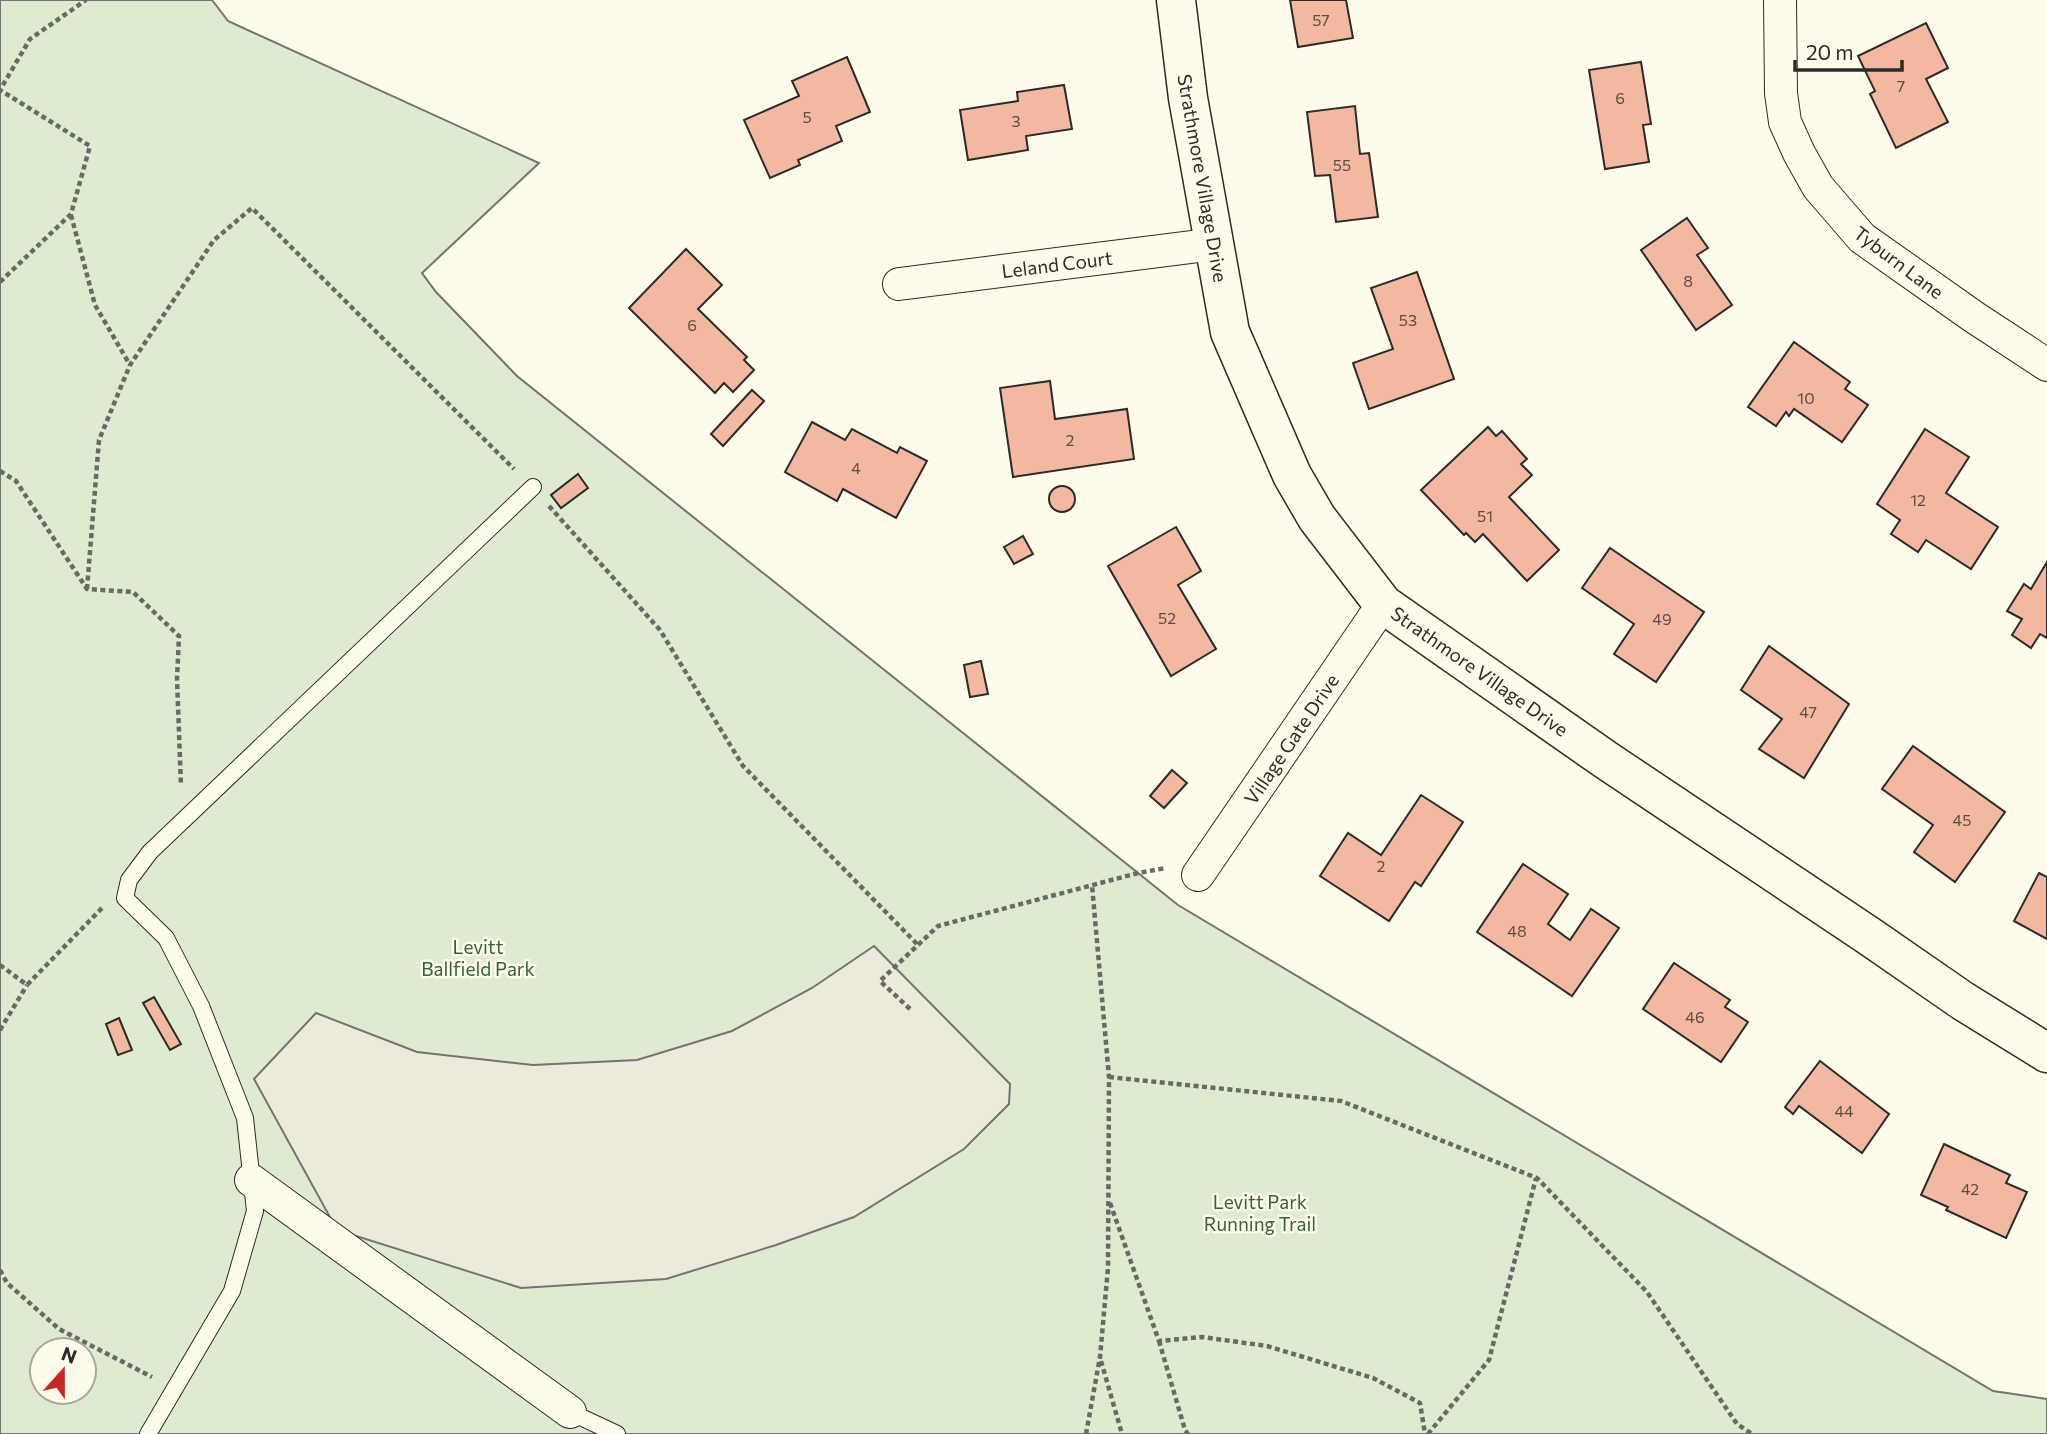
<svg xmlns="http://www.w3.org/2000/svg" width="2047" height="1434" font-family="Commissioner,sans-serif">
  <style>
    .green { fill: #deebd1; stroke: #74746e; stroke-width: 2; fill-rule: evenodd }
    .parking { fill: #eceadb; stroke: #74746e; stroke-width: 2 }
    .building { fill: #f2b8a0; stroke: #2b2b2b; stroke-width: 2 }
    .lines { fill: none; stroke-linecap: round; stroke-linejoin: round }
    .service-casing { stroke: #2b2b2b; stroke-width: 18 }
    .minor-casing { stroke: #2b2b2b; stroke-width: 34 }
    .tertiary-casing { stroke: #2b2b2b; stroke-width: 41 }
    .path { stroke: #6a6964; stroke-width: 4.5; stroke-dasharray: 5 3.5; stroke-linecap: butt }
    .service { stroke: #fdfbea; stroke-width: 16 }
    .minor { stroke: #fdfbea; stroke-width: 32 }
    .tertiary { stroke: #fdfbea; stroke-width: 38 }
    .labels { text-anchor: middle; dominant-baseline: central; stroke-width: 5; stroke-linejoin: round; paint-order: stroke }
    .number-label { font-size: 16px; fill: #5d4e48 }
    .street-label { font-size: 19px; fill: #2b2b2b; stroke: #fdfbea }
    .park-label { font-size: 19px; fill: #34623c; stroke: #fdfbea }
  </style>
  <rect width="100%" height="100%" fill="#fdfbea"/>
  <path class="green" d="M0 0H212L228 21 539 163 422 273 436 292 517 376 1178 905 1993 1391 2047 1399V1434H0ZM42 1350H84V1392H42Z"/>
  <path class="parking" d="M874 946 1010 1084 1009 1104 964 1149 854 1217 776 1245 666 1279 521 1288 337 1230 254 1079 316 1013 417 1052 533 1065 637 1060 732 1031 812 988Z"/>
  <g class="building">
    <path d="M1290 0H1346L1353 38 1298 47Z"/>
    <path d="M1926 23 1948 68 1926 79 1948 122 1896 148 1870 94 1875 91 1858 56Z"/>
    <path d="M847 57 870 112 836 126 842 141 798 160 800 165 770 178 744 120 799 96 792 81Z"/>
    <path d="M1641 62 1651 124 1643 125 1649 162 1605 169 1589 70Z"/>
    <path d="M1064 85 1072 129 1026 136 1028 150 968 160 960 110 1018 101 1017 92Z"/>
    <path d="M1355 106 1360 154 1369 153 1378 217 1336 222 1330 175 1315 176 1307 112Z"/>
    <path d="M1687 218 1708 248 1697 255 1732 305 1696 330 1641 250Z"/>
    <path d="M686 249 722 285 698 309 747 357 744 360 754 370 733 392 724 383 715 393 629 308Z"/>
    <path d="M1417 272 1454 379 1369 409 1353 363 1393 349 1371 288Z"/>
    <path d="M1794 342 1850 382 1845 389 1868 405 1842 442 1794 409 1789 416 1786 412 1776 426 1748 407Z"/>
    <path d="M1050 381 1055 419 1127 409 1134 459 1013 477 1000 388Z"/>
    <path d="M752 390 764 401 723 446 711 434Z"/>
    <path d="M812 422 845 440 852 429 897 453 900 447 927 461 896 518 843 489 837 501 785 472Z"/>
    <path d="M1488 427 1496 436 1502 431 1527 459 1521 464 1532 475 1509 497 1559 550 1527 581 1483 534 1475 542 1466 533 1464 535 1421 490Z"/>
    <path d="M1925 429 1969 457 1946 493 1998 527 1971 569 1926 540 1918 552 1891 534 1900 520 1877 504Z"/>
    <path d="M578 474 588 488 561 508 551 495Z"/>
    <circle cx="1062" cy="499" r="13"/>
    <path d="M1176 527 1201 571 1178 585 1216 649 1171 676 1108 566Z"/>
    <path d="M1023 536 1033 554 1014 564 1004 547Z"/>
    <path d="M1610 548 1704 612 1656 682 1614 654 1634 624 1582 588Z"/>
    <path d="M2047 562V638L2040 634 2031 648 2012 635 2022 619 2007 611 2024 584 2031 589Z"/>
    <path d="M1769 646 1849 704 1804 778 1759 749 1782 719 1741 690Z"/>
    <path d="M981 661 988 694 970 697 964 665Z"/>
    <path d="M1913 746 2005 812 1955 882 1914 852 1933 825 1882 789Z"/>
    <path d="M1172 770 1187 783 1164 808 1150 796Z"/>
    <path d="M1421 795 1463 822 1421 886 1415 882 1389 921 1320 876 1348 833 1381 855Z"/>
    <path d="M1523 864 1568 894 1548 924 1570 940 1591 909 1619 928 1572 996 1477 932Z"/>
    <path d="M2039 873 2047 877V939L2014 921Z"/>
    <path d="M1674 963 1730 1000 1725 1007 1748 1022 1721 1062 1643 1009Z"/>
    <path d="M154 997 181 1044 170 1050 143 1003Z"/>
    <path d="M119 1018 132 1050 118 1055 106 1024Z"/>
    <path d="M1820 1061 1889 1114 1862 1153 1799 1106 1793 1114 1785 1107Z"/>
    <path d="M1944 1144 2010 1175 2006 1183 2027 1192 2006 1238 1946 1210 1948 1207 1921 1195Z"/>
  </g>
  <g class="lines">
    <defs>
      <g id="service">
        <path d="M570 1412 617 1434"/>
        <path d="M148 1434 232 1291 255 1211 245 1118 201 1006 166 938 125 898 129 880 150 852 533 487"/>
      </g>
      <g id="minor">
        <path d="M1780 0 1781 93 1785 122 1799 153 1818 187 1862 238 1974 317 2047 365"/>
        <path d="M899 284 1215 244"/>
        <path d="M1198 875 1383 604"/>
        <path d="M251 1180 570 1412"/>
      </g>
      <path id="tertiary" d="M1176 0 1188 98 1230 332 1292 475 1317 518 1383 604 1606 760 1869 936 1963 1001 2047 1053"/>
    </defs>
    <use href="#service" class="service-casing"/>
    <use href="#minor" class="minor-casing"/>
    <use href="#tertiary" class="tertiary-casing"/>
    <g class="path">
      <path d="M71 215 95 305 130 365"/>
      <path d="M0 282 71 214 90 146 0 90 30 39 86 0"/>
      <path d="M0 471 16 481 87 589 133 592 179 636 177 679 181 786"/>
      <path d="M549 506 660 630 743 766 918 945"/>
      <path d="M87 589 99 440 130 365 214 240 252 208 514 469"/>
      <path d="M0 965 27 985 103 907"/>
      <path d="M910 1009 880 981 938 926 1138 873 1166 868"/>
      <path d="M0 1030 27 985"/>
      <path d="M1109 1077 1341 1101 1537 1178 1647 1292 1737 1424 1752 1434"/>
      <path d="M1110 1203 1159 1341 1202 1337 1267 1346 1373 1378 1420 1403 1425 1434"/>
      <path d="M0 1270 7 1283 59 1329 152 1377"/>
      <path d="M1159 1341 1185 1430 1188 1434"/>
      <path d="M1101 1361 1122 1434"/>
      <path d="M1086 1434 1100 1357 1108 1268 1109 1077 1092 885"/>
      <path d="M1428 1434 1489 1360 1536 1178"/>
    </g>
    <use href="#service" class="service"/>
    <use href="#minor" class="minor"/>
    <use href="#tertiary" class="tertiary"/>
  </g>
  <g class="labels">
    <g class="number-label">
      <text x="1321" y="19">57</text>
      <text x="1901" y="85">7</text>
      <text x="1620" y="97">6</text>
      <text x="807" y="116">5</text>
      <text x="1016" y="120">3</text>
      <text x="1342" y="164">55</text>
      <text x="1688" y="280">8</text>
      <text x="1408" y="319">53</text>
      <text x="692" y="324">6</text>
      <text x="1806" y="397">10</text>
      <text x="1070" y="439">2</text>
      <text x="856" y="467">4</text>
      <text x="1918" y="499">12</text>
      <text x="1485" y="515">51</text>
      <text x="1167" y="617">52</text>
      <text x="1662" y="618">49</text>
      <text x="1808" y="711">47</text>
      <text x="1962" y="819">45</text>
      <text x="1381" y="865">2</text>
      <text x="1517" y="930">48</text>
      <text x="1695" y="1016">46</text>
      <text x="1844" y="1110">44</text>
      <text x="1970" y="1188">42</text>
    </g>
    <g class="street-label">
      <text transform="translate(1203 178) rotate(80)">Strathmore Village Drive</text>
      <text transform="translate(1899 262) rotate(37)">Tyburn Lane</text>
      <text transform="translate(1057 264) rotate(-7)">Leland Court</text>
      <text transform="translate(1480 671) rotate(35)">Strathmore Village Drive</text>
      <text transform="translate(1291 739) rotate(-56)">Village Gate Drive</text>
    </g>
    <g class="park-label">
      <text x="478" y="946">Levitt<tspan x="478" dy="22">Ballfield Park</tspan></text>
      <text x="1260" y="1201">Levitt Park<tspan x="1260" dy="22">Running Trail</tspan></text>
    </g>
  </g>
  <g transform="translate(63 1371) rotate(21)"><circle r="33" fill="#fdfbea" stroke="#a9a89e" stroke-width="2"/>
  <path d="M0-5L12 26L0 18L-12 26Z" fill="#c62828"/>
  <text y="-10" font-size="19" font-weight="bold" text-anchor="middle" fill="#2b2b2b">N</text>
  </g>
  <path d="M1795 60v10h107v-10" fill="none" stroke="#2b2b2b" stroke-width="3.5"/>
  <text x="1806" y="60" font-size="21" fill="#2b2b2b" stroke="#fdfbea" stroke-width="5" paint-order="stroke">20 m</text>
</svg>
